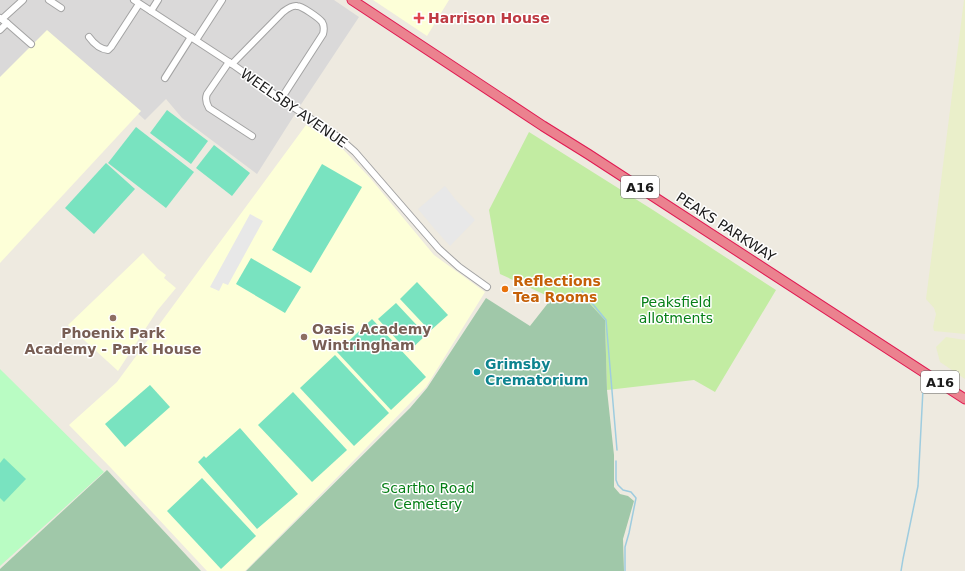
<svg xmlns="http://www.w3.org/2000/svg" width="965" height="571" font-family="'DejaVu Sans',sans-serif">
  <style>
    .residential { fill: #dad9d9 }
    .education { fill: #fdffd8 }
    .farmland { fill: #eaefca }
    .grass { fill: #c2eca2 }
    .cemetery { fill: #a0c8a9 }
    .park { fill: #b9fcc3 }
    .pitch { fill: #79e3c0 }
    .parking { fill: #e8e8e8 }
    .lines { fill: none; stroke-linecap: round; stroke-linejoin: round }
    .stream { stroke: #9eccdf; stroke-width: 1.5 }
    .minor-casing { stroke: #a3a3a3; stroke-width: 8 }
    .highway-casing { stroke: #e01951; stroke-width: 11 }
    .minor { stroke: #fff; stroke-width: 6 }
    .highway { stroke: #eb828f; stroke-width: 9 }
    .health-dot { fill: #e0444e; stroke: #fff; stroke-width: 1.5 }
    .food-dot { fill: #e8710a; stroke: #fff; stroke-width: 1.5 }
    .education-dot { fill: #8d6e63; stroke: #fff; stroke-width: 1.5 }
    .culture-dot { fill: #0f9aa8; stroke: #fff; stroke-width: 1.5 }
    .labels { text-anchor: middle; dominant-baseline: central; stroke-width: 3; stroke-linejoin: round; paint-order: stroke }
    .shield { fill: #fff; stroke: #606060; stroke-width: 1 }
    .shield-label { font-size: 13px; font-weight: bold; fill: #1c1c1c }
    .health-label { font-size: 14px; font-weight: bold; fill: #be3a42; stroke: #fff; text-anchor: start }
    .street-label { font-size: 14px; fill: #1c1c1c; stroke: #fff }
    .food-label { font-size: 14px; font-weight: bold; fill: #c56008; stroke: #fff; text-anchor: start }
    .park-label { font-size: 14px; fill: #057f16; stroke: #fff }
    .education-label { font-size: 14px; font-weight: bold; fill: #785e54; stroke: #fff; text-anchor: start }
    .culture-label { font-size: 14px; font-weight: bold; fill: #0d838f; stroke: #fff; text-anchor: start }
  </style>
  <rect width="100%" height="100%" fill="#eeeae0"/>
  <path class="residential" d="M0 0H334L359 17 302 103 257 174 182 118 166 99 145 120 47 31 0 79Z"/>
  <g class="education">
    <path d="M373 0H449L427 36Z"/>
    <path d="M47 30 141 111 0 263V77Z"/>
    <path d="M306 125 338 144 371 179 434 255 485 292 426 387 245 571H207L111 468 69 425 117 382Z"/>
    <path d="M143 253 158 269 166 275 164 278 176 288 157 311 118 371 84 340 77 335 68 325Z"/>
  </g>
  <g class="farmland">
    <path d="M964 0H965V334L934 331 933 327 936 314 934 308 926 299Z"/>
    <path d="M946 337 965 340V379L940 362 936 347Z"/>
  </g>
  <path class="grass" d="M529 132 653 210 776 290 715 392 694 380 607 390 605 320 579 292 552 298 500 274 489 210Z"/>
  <g class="cemetery">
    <path d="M579 292 605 320 607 390 614 455V487L620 494 628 496 634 501 623 539 624 571H246L410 408 427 388 486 298 530 326 552 298Z"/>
    <path d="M107 470 201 571H0V569Z"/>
  </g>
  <path class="park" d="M0 369 104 472 0 566Z"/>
  <g class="pitch">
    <path d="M167 110 208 141 191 164 150 133Z"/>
    <path d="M136 127 194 172 166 208 108 163Z"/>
    <path d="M214 145 250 173 232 196 196 168Z"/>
    <path d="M106 163 135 189 94 234 65 208Z"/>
    <path d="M322 164 362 187 311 273 272 250Z"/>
    <path d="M251 258 301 287 285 313 236 284Z"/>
    <path d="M417 282 448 315 430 331 400 299Z"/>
    <path d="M396 303 426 335 408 352 378 319Z"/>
    <path d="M372 319 426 377 391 410 337 352Z"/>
    <path d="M335 355 389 413 354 446 300 388Z"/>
    <path d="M150 385 170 407 125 447 105 424Z"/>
    <path d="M293 392 347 450 312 482 258 425Z"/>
    <path d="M240 428 298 494 257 529 198 462 204 456 206 458Z"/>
    <path d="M4 458 26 479 4 502 0 498V463Z"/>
    <path d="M202 478 256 536 221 569 167 511Z"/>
  </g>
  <g class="parking">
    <path d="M445 186 455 199 475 220 450 246 433 227 418 209Z"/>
    <path d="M250 214 263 221 228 285 223 283 219 291 210 287Z"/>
  </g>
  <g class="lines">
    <g class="stream">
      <path d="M582 291 606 320 617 450"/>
      <path d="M616 461V480L618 485 623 490 631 492 636 498 629 533 625 547V571"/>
      <path d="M901 571 903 559 918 486 923 389"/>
    </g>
    <defs>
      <g id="minor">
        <path d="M49 0 61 8"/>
        <path d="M134 0 232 64 281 99 338 137 355 152 439 249 459 267 487 287"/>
        <path d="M151 11 158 0"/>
        <path d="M0 18 7 23 31 44"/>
        <path d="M2 19 23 0"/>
        <path d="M0 30 7 23"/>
        <path d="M89 37C94 44 99 49 108 50L111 47 139 4"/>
        <path d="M196 40 222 0"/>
        <path d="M229 62 207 94C205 99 206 103 209 108L252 136"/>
        <path d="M232 64 283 12C287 9 292 5 297 6 302 6 319 18 322 22 324 25 324 30 323 34L281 99"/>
        <path d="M165 78 191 37"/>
      </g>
      <path id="highway" d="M352 0 543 126 588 154 965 399"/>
    </defs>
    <use href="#minor" class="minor-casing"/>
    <use href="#highway" class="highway-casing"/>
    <use href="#minor" class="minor"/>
    <use href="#highway" class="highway"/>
  </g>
  <path class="health-dot" d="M417 12h4v4h4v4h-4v4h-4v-4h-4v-4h4z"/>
  <circle class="food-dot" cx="505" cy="289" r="4"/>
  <g class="education-dot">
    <circle cx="113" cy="318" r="4"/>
    <circle cx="304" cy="337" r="4"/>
  </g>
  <circle class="culture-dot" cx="477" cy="372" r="4"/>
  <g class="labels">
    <g class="shield">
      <rect x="621" y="176" width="38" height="22" rx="3"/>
      <rect x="921" y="371" width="38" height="22" rx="3"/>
    </g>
    <g class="shield-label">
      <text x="640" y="187">A16</text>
      <text x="940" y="382">A16</text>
    </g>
    <g class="health-label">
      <text x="428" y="18">Harrison House</text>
    </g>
    <g class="street-label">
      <text transform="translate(294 108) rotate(35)">WEELSBY AVENUE</text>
      <text transform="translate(726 227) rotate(33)">PEAKS PARKWAY</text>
    </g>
    <g class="food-label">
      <text x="513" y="281">Reflections<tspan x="513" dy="16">Tea Rooms</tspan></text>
    </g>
    <g class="park-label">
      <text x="676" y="302">Peaksfield<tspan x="676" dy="16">allotments</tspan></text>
      <text x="428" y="488">Scartho Road<tspan x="428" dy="16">Cemetery</tspan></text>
    </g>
    <g class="education-label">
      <text x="312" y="329">Oasis Academy<tspan x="312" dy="16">Wintringham</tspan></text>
      <text x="113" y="333" text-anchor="middle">Phoenix Park<tspan x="113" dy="16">Academy - Park House</tspan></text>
    </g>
    <g class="culture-label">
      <text x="485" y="364">Grimsby<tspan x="485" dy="16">Crematorium</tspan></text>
    </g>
  </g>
</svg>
